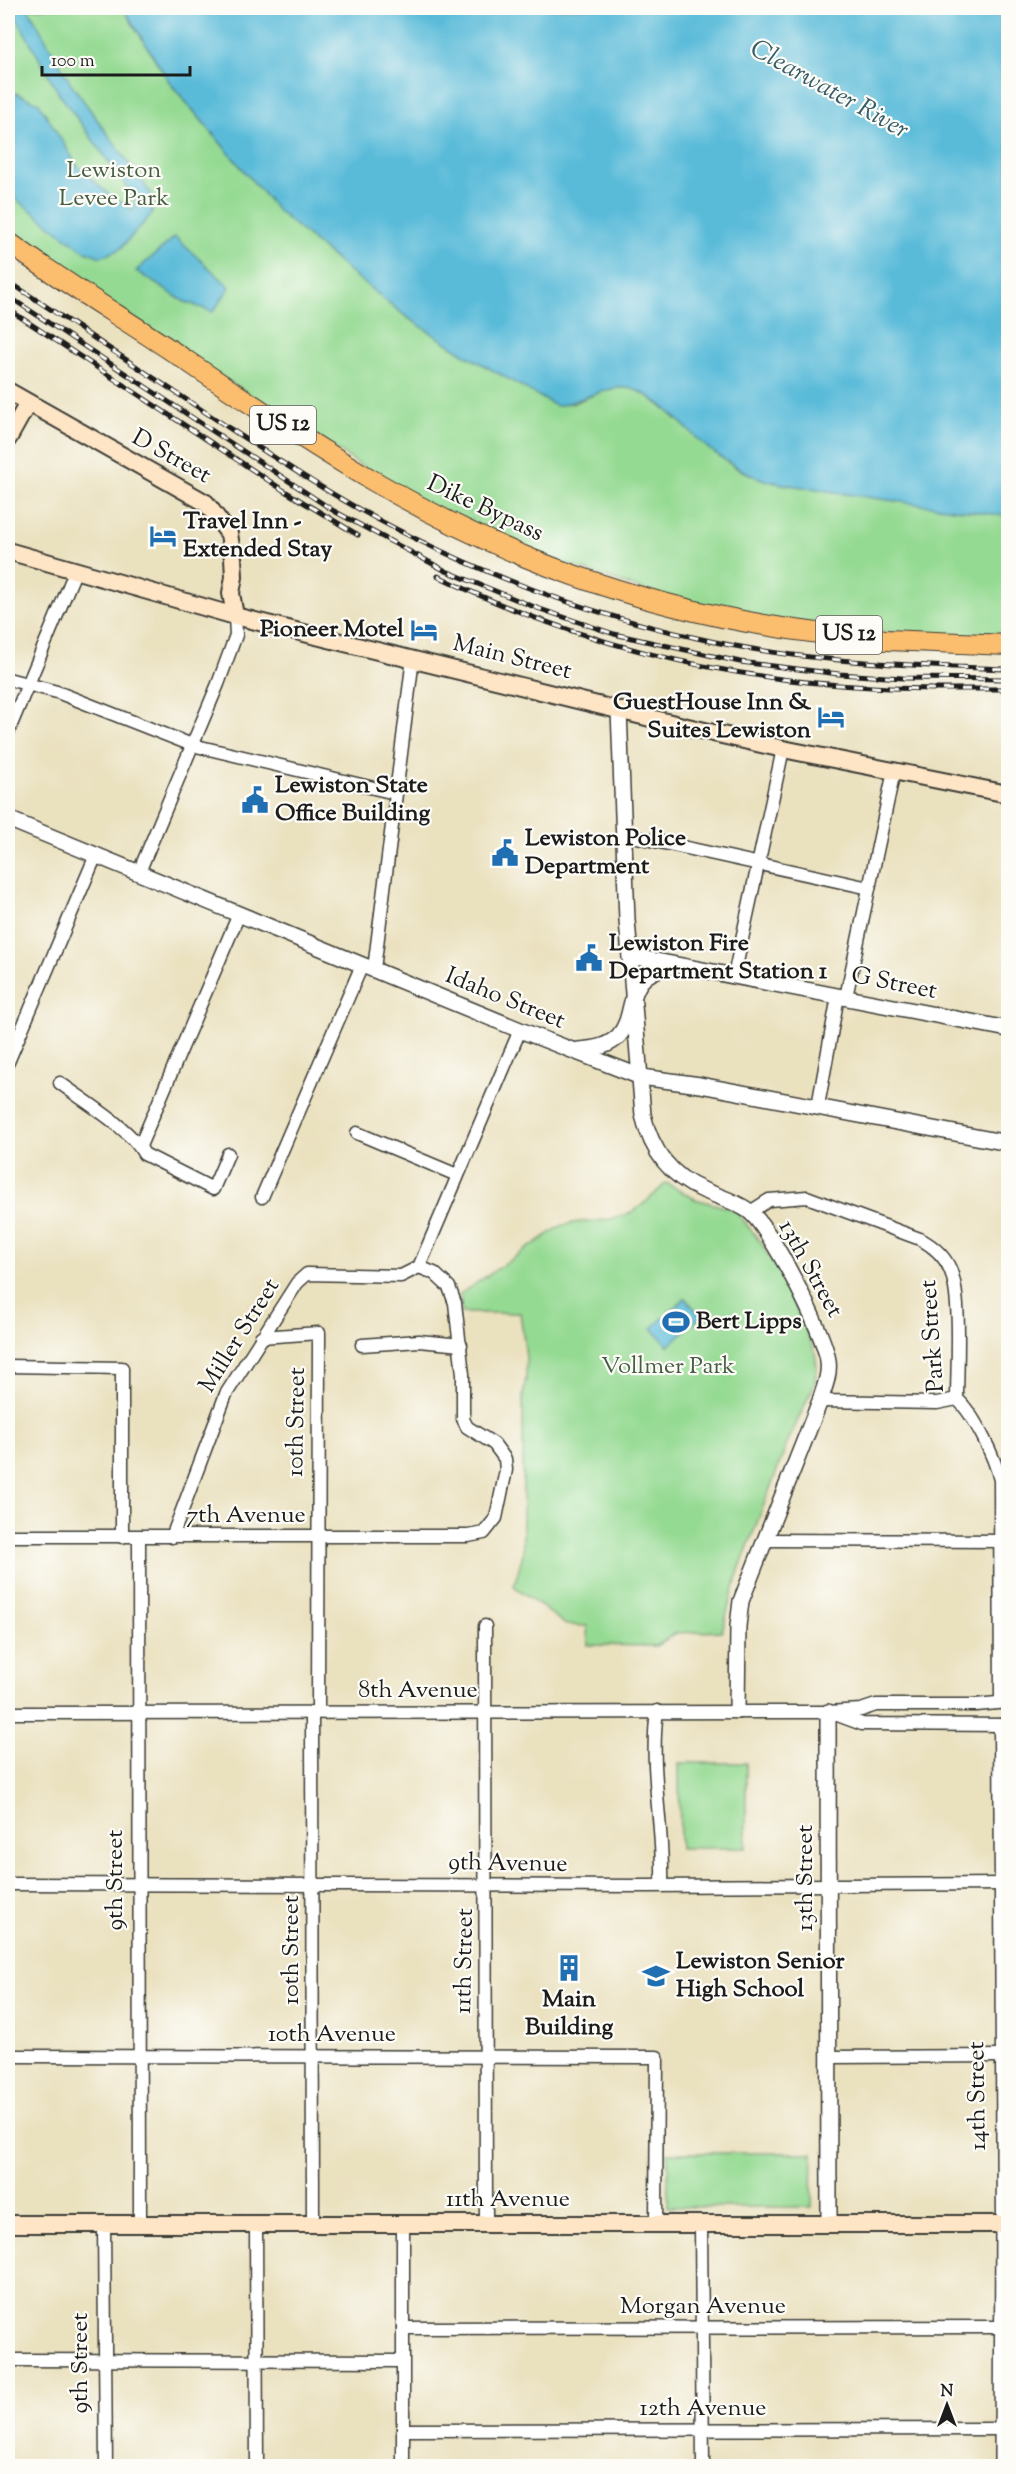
<svg xmlns="http://www.w3.org/2000/svg" width="1016" height="2474" font-family="'Sorts Mill Goudy',serif">
  <style>
    .green { fill: #95da93; stroke: #587b58; stroke-width: 1.5 }
    .water { fill: #5abbd9; stroke: #3b6c7a; stroke-width: 1.5 }
    .lines { fill: none; stroke-linecap: round; stroke-linejoin: round }
    .minor-casing { stroke: #3b3a34; stroke-width: 15 }
    .tertiary-casing { stroke: #3b3a34; stroke-width: 18 }
    .secondary-casing { stroke: #3b3a34; stroke-width: 20 }
    .trunk-casing { stroke: #3b3a34; stroke-width: 22 }
    .minor { stroke: #fff; stroke-width: 12 }
    .tertiary { stroke: #fff; stroke-width: 15 }
    .secondary { stroke: #fde5c5; stroke-width: 16 }
    .trunk { stroke: #fbbd6e; stroke-width: 20 }
    .rail-casing { stroke: #1c1c1c; stroke-width: 5 }
    .rail { stroke: #fdfcf7; stroke-width: 3; stroke-dasharray: 9; stroke-linecap: butt }
    .labels { text-anchor: middle; dominant-baseline: central; stroke-width: 4.5; stroke-linejoin: round; paint-order: stroke }
    .shield { fill: #fdfcf7; stroke: #605f5e; stroke-width: 1.5 }
    .shield-label { font-size: 22px; font-weight: bold; fill: #1c1c1c }
    .park-label { font-size: 24px; fill: #465e46; stroke: #fdfcf7 }
    .street-label { font-size: 24px; fill: #1c1c1c; stroke: #fdfcf7 }
    .poi-label { font-size: 24px; font-weight: bold; fill: #1c1c1c; stroke: #fdfcf7; text-anchor: start }
    .water-label { font-size: 26px; font-style: italic; fill: #355c68; stroke: #fdfcf7 }
  </style>
  <rect width="100%" height="100%" fill="#fdfcf7"/>
  <filter id="ink" filterUnits="userSpaceOnUse"><feTurbulence type="fractalNoise" baseFrequency=".0167" numOctaves="2"/><feDisplacementMap in="SourceGraphic" scale="12" xChannelSelector="R" yChannelSelector="G"/><feConvolveMatrix kernelMatrix="1 2 1 2 8 2 1 2 1" color-interpolation-filters="sRGB"/></filter>
  <filter id="wash" filterUnits="userSpaceOnUse"><feTurbulence type="fractalNoise" baseFrequency=".008" numOctaves="4" result="noise"/><feDisplacementMap in="SourceGraphic" scale="24" xChannelSelector="R" yChannelSelector="G"/><feGaussianBlur stdDeviation="1.35" result="paint"/><feColorMatrix in="noise" values="0 0 0 0 0 0 0 0 0 0 0 0 0 0 0 0 0 1.4 0 .05"/><feComposite in="paint" operator="in"/></filter>
  <g filter="url(#wash)">
    <rect width="100%" height="100%" fill="#eae1bf"/>
    <g class="green">
      <path d="M8 8H123L170 83 278 211 360 280 408 318 572 404C588 398 607 387 624 387 655 388 708 455 742 471 759 478 783 479 801 483 870 497 939 507 1008 516V645L714 614 460 528 8 242Z"/>
      <path d="M666 1183 695 1199 735 1210 762 1244 785 1282 815 1352 817 1368 814 1385 787 1444 739 1570 722 1631 676 1633 656 1646 588 1645 587 1626 566 1625 514 1586 523 1554V1395C530 1367 524 1341 520 1313H462L460 1294 561 1226C575 1221 588 1222 603 1220 633 1217 646 1203 666 1183Z"/>
      <path d="M679 1763H746V1848H680Z"/>
      <path d="M668 2153H813L812 2207H668Z"/>
    </g>
    <g class="water">
      <path d="M11 8H28L70 82 152 195V214L120 249 101 257 83 250 8 193V90L39 103 78 167 112 197 133 210 135 198 58 92Z"/>
      <path d="M123 8H1008V516C948 508 888 501 828 491 807 487 785 486 765 480 745 474 726 461 709 449 687 431 654 390 626 388 605 386 578 403 556 406L464 354 408 318 360 280 278 211 170 83Z"/>
      <path d="M175 237 230 287 213 312 183 301 136 271Z"/>
      <path d="M685 1298 701 1316 668 1346 652 1328Z"/>
    </g>
  </g>
  <g filter="url(#ink)">
    <g class="lines">
      <defs>
        <g id="minor">
          <path d="M8 679 57 692 192 745 395 793"/>
          <path d="M8 732 75 572"/>
          <path d="M623 834 869 888"/>
          <path d="M139 872 218 684 236 635 235 616"/>
          <path d="M374 969 413 658"/>
          <path d="M734 976 783 749"/>
          <path d="M846 997 894 771"/>
          <path d="M8 1062 96 855"/>
          <path d="M60 1083C84 1101 131 1129 144 1154L213 1189 228 1154"/>
          <path d="M818 1106 838 996"/>
          <path d="M357 1133 457 1175"/>
          <path d="M140 1146 239 914"/>
          <path d="M262 1197 362 965"/>
          <path d="M750 1212 769 1200 807 1197 920 1239C933 1246 944 1255 950 1269 962 1296 957 1367 957 1399 974 1414 995 1458 1000 1480L1001 1702"/>
          <path d="M261 1337 319 1333 318 1712"/>
          <path d="M362 1345 419 1341 461 1345"/>
          <path d="M8 1366 122 1368V1537"/>
          <path d="M820 1401 937 1403 957 1399"/>
          <path d="M8 1536H468L484 1533 496 1518 506 1470 505 1459 494 1444 467 1427 463 1419V1374L455 1303 449 1287 434 1273 419 1267"/>
          <path d="M139 1537 140 2224"/>
          <path d="M172 1537 226 1394 297 1283 307 1274 401 1276 419 1267 520 1030"/>
          <path d="M764 1540 1008 1541"/>
          <path d="M485 1626 486 2224"/>
          <path d="M657 1711C649 1769 664 1827 662 1885"/>
          <path d="M312 1712 313 2224"/>
          <path d="M8 1713 828 1712 861 1710 876 1705H976L1008 1702"/>
          <path d="M835 1714 862 1724 1008 1725"/>
          <path d="M1000 1725 1003 2224"/>
          <path d="M8 1884 646 1886 1008 1884"/>
          <path d="M8 2056 657 2057 656 2224"/>
          <path d="M829 2057 1008 2056"/>
          <path d="M104 2224 106 2466"/>
          <path d="M256 2224 257 2466"/>
          <path d="M701 2224 703 2466"/>
          <path d="M403 2328 1002 2327"/>
          <path d="M8 2360 402 2361"/>
          <path d="M403 2430 1002 2429"/>
          <path d="M403 2466V2224"/>
        </g>
        <g id="tertiary">
          <path d="M619 710 627 920 643 1115C651 1149 669 1176 703 1190 719 1197 735 1201 749 1211 770 1227 825 1334 828 1361 830 1375 824 1388 820 1401L741 1601 738 1626 737 1711"/>
          <path d="M8 819 520 1030 641 1077 700 1085 1008 1143"/>
          <path d="M630 956 1008 1029"/>
          <path d="M578 1050C660 1047 603 976 672 966"/>
          <path d="M828 1712 829 2224"/>
          <path d="M1002 2466 1003 2224"/>
        </g>
        <g id="secondary">
          <path d="M8 391 206 503 229 534 233 558 234 577 231 593 235 616"/>
          <path d="M8 439 28 403"/>
          <path d="M8 551 235 616 683 726 783 749 1008 794"/>
          <path d="M8 2224H1008"/>
        </g>
        <path id="trunk" d="M8 242C66 284 128 321 187 361 309 444 433 526 573 575 673 611 781 632 887 640 927 642 968 643 1008 645"/>
      </defs>
      <use href="#minor" class="minor-casing"/>
      <use href="#tertiary" class="tertiary-casing"/>
      <use href="#secondary" class="secondary-casing"/>
      <use href="#trunk" class="trunk-casing"/>
      <use href="#minor" class="minor"/>
      <use href="#tertiary" class="tertiary"/>
      <use href="#secondary" class="secondary"/>
      <use href="#trunk" class="trunk"/>
      <defs>
        <g id="rail">
          <path d="M8 281C76 327 145 372 214 418 278 460 342 503 412 537 502 582 598 616 697 638 799 662 904 665 1008 669"/>
          <path d="M8 296 334 511 446 571 537 608 614 634 740 662 839 674 903 678 1008 679"/>
          <path d="M8 309 283 490 358 535"/>
          <path d="M438 576C572 642 723 680 872 687 917 690 963 689 1008 689"/>
        </g>
      </defs>
      <use href="#rail" class="rail-casing"/>
      <use href="#rail" class="rail"/>
    </g>
  </g>
  <defs>
    <symbol id="hotel-bare" viewBox="-9 -9 18 18"><path d="M-6-4.5h1.5V1H6V5H4.5V3h-9V5H-6ZM-4 0a1.8 1.8 0 1 1 3.6 0ZM.5 0V-2.5h3Q6-2.5 6 0Z" fill="#1f6fb2" stroke="#fdfcf7" stroke-width="2.5" paint-order="stroke"/></symbol>
    <symbol id="civic-bare" viewBox="-9 -9 18 18"><path d="M-.6-6.5H3V-4.5H.6V-3L4-1V1h2V6H-6V1h2V-1L-.6-3ZM-1.2 2.5V6h2.4V2.5Z" fill="#1f6fb2" stroke="#fdfcf7" stroke-width="2.5" paint-order="stroke"/></symbol>
    <symbol id="stadium-bare" viewBox="-9 -9 18 18"><path d="M0-5a6.5 5 0 1 0 0 10a6.5 5 0 1 0 0-10ZM-3.5-1.8h7v3.6h-7Z" fill="#1f6fb2" stroke="#fdfcf7" stroke-width="2.5" paint-order="stroke"/></symbol>
    <symbol id="building-bare" viewBox="-9 -9 18 18"><path d="M-4-6H4V6H1V3H-1V6H-4ZM-2.5-4.3h1.7v1.8h-1.7ZM.8-4.3h1.7v1.8H.8ZM-2.5-1h1.7V.8h-1.7ZM.8-1h1.7V.8H.8Z" fill="#1f6fb2" stroke="#fdfcf7" stroke-width="2.5" paint-order="stroke"/></symbol>
    <symbol id="school-bare" viewBox="-9 -9 18 18"><path d="M0-5L7-2L0 1L-7-2ZM-4 1L0 2.5L4 1V4Q0 6-4 4Z" fill="#1f6fb2" stroke="#fdfcf7" stroke-width="2.5" paint-order="stroke"/></symbol>
  </defs>
  <g fill-rule="evenodd">
    <use href="#hotel-bare" x="144" y="517" width="38" height="38"/>
    <use href="#hotel-bare" x="405" y="611" width="38" height="38"/>
    <use href="#hotel-bare" x="812" y="698" width="38" height="38"/>
    <use href="#civic-bare" x="236" y="781" width="38" height="38"/>
    <use href="#civic-bare" x="486" y="834" width="38" height="38"/>
    <use href="#civic-bare" x="570" y="939" width="38" height="38"/>
    <use href="#stadium-bare" x="657" y="1303" width="38" height="38"/>
    <use href="#building-bare" x="550" y="1949" width="38" height="38"/>
    <use href="#school-bare" x="637" y="1957" width="38" height="38"/>
  </g>
  <g class="labels">
    <g class="shield">
      <rect x="250" y="406" width="66" height="38" rx="4.5"/>
      <rect x="816" y="616" width="66" height="38" rx="4.5"/>
    </g>
    <g class="shield-label">
      <text x="283" y="425">US 12</text>
      <text x="849" y="635">US 12</text>
    </g>
    <g class="park-label">
      <text x="114" y="171">Lewiston<tspan x="114" dy="28">Levee Park</tspan></text>
      <text x="668" y="1367">Vollmer Park</text>
    </g>
    <g class="street-label">
      <text transform="translate(171 457) rotate(29)">D Street</text>
      <text transform="translate(485 509) rotate(25)">Dike Bypass</text>
      <text transform="translate(512 658) rotate(14)">Main Street</text>
      <text transform="translate(894 984) rotate(11)">G Street</text>
      <text transform="translate(505 999) rotate(22)">Idaho Street</text>
      <text transform="translate(810 1269) rotate(61)">13th Street</text>
      <text transform="translate(240 1336) rotate(-58)">Miller Street</text>
      <text transform="translate(933 1336) rotate(-94)">Park Street</text>
      <text transform="translate(297 1422) rotate(-89)">10th Street</text>
      <text x="246" y="1516">7th Avenue</text>
      <text x="418" y="1691">8th Avenue</text>
      <text transform="translate(508 1864) rotate(1)">9th Avenue</text>
      <text transform="translate(806 1878) rotate(-90)">13th Street</text>
      <text transform="translate(116 1880) rotate(-90)">9th Street</text>
      <text transform="translate(292 1950) rotate(-90)">10th Street</text>
      <text transform="translate(465 1961) rotate(-89)">11th Street</text>
      <text x="332" y="2035">10th Avenue</text>
      <text transform="translate(978 2096) rotate(-91)">14th Street</text>
      <text x="508" y="2200">11th Avenue</text>
      <text x="703" y="2307">Morgan Avenue</text>
      <text transform="translate(81 2363) rotate(-90)">9th Street</text>
      <text x="703" y="2409">12th Avenue</text>
    </g>
    <g class="poi-label">
      <text x="183" y="522">Travel Inn -<tspan x="183" dy="28">Extended Stay</tspan></text>
      <text x="404" y="630" text-anchor="end">Pioneer Motel</text>
      <text x="811" y="703" text-anchor="end">GuestHouse Inn &amp;<tspan x="811" dy="28">Suites Lewiston</tspan></text>
      <text x="275" y="786">Lewiston State<tspan x="275" dy="28">Office Building</tspan></text>
      <text x="525" y="839">Lewiston Police<tspan x="525" dy="28">Department</tspan></text>
      <text x="609" y="944">Lewiston Fire<tspan x="609" dy="28">Department Station 1</tspan></text>
      <text x="696" y="1322">Bert Lipps</text>
      <text x="676" y="1962">Lewiston Senior<tspan x="676" dy="28">High School</tspan></text>
      <text x="569" y="2000" text-anchor="middle">Main<tspan x="569" dy="28">Building</tspan></text>
    </g>
    <g class="water-label">
      <text transform="translate(829 90) rotate(29)">Clearwater River</text>
    </g>
  </g>
  <rect width="1016" height="2474" fill="none" stroke="#fdfcf7" stroke-width="30"/>
  <g transform="translate(947 2405)" stroke="#fdfcf7" stroke-width="4.5" paint-order="stroke">
  <path d="M0-4.5L10 22L0 15L-10 22Z" fill="#1c1c1c"/>
  <text y="-9" font-size="16" font-weight="bold" text-anchor="middle" fill="#1c1c1c">N</text>
  </g>
  <path d="M42 66v9h148v-9" fill="none" stroke="#1c1c1c" stroke-width="3"/>
  <text x="51" y="66" font-size="18" fill="#1c1c1c" stroke="#fdfcf7" stroke-width="4.5" paint-order="stroke">100 m</text>
</svg>
